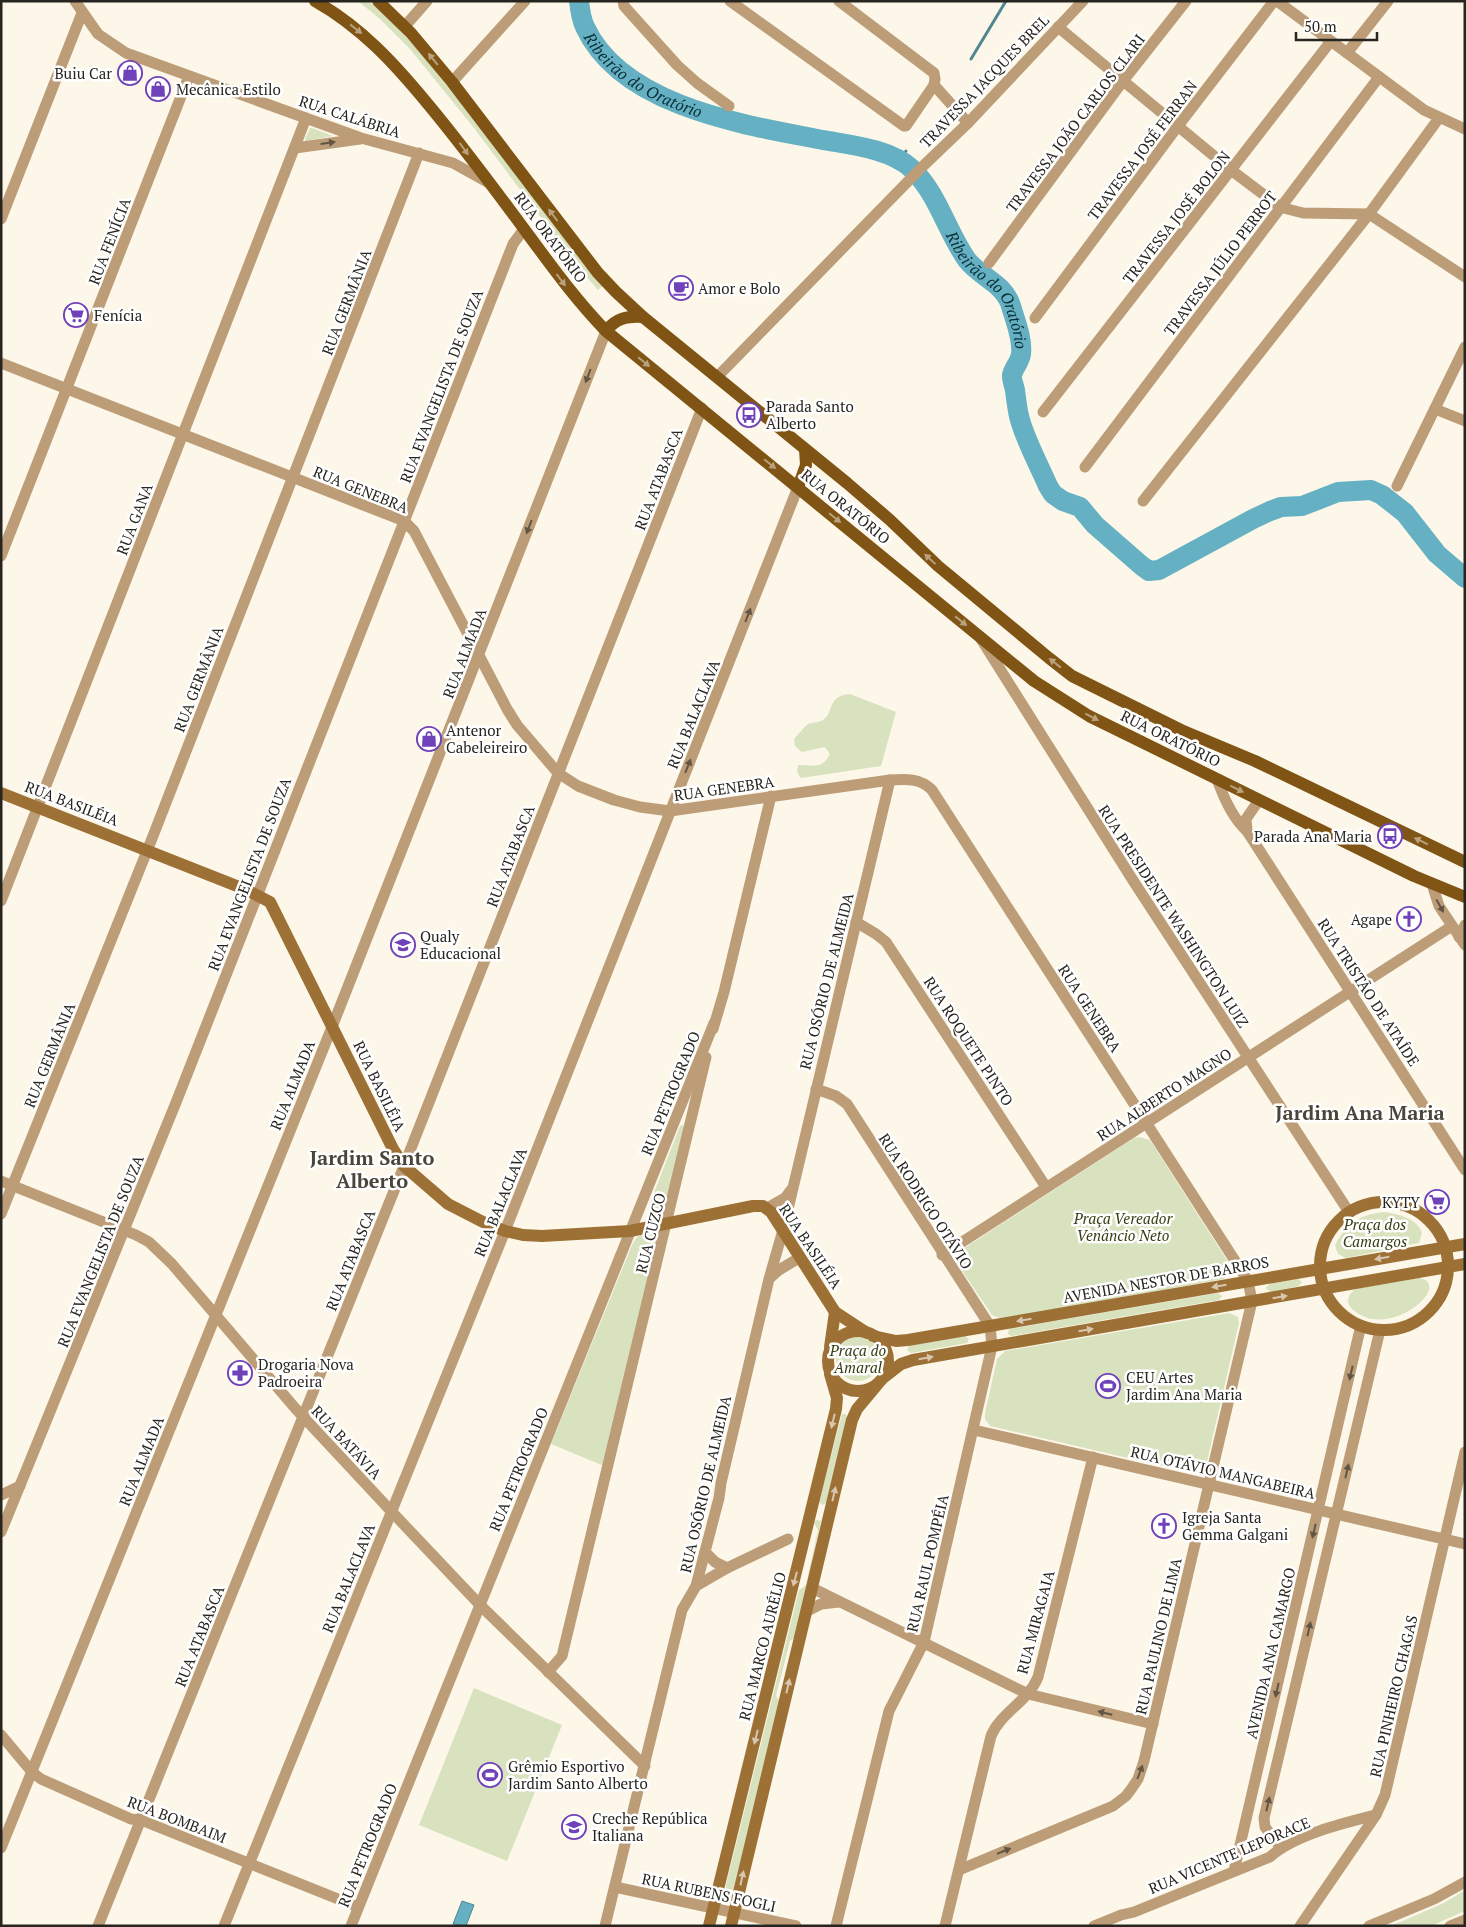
<svg xmlns="http://www.w3.org/2000/svg" width="1466" height="1927" font-family="'PT Serif',serif">
  <style>
    .green { fill: #d9e2be }
    .water { fill: #65b0c2; stroke: #528691 }
    .lines { fill: none; stroke-linecap: round; stroke-linejoin: round }
    .stream { stroke: #528691; stroke-width: 3 }
    .river { stroke: #65b0c2; stroke-width: 20 }
    .street { stroke: #bc9d78; stroke-width: 11 }
    .secondary { stroke: #9d7136; stroke-width: 12 }
    .primary { stroke: #7f5414; stroke-width: 12 }
    .oneway { fill: #b9a17e }
    .oneway2 { fill: #635543 }
    .oneway3 { fill: #d8c6af }
    .labels { text-anchor: middle; dominant-baseline: central; stroke-width: 5; stroke-linejoin: round; paint-order: stroke }
    .poi-label { font-size: 15px; fill: #27251f; stroke: #fff; text-anchor: start }
    .street-label { font-size: 15px; fill: #27251f; stroke: #fff }
    .park-label { font-size: 15px; font-style: italic; fill: #363e12; stroke: #fff }
    .water-label { font-size: 16px; font-style: italic; fill: #082e36; stroke: #fff }
    .district-label { font-size: 20px; font-weight: bold; fill: #49453a; stroke: #fff }
  </style>
  <rect width="100%" height="100%" fill="#fcf7e8"/>
  <g class="green">
    <path d="M358 1H369C401 27 425 59 451 91 504 154 553 220 604 285L598 290 578 267 474 128 410 49 380 19Z"/>
    <path d="M310 128H312L333 136 306 141 305 139Z"/>
    <path d="M850 694 896 712 881 766 801 778 797 772 798 765C813 765 822 770 830 754L825 747 802 752 795 746 794 739C798 735 803 728 808 724 812 722 819 723 823 720 835 712 826 696 850 694Z"/>
    <path d="M683 1125 685 1127 664 1213 657 1216 649 1210 650 1203 680 1126Z"/>
    <path d="M1139 1137 1150 1140 1230 1265 1229 1275 1223 1279 1002 1319 992 1315 954 1259 955 1254 1134 1138Z"/>
    <path d="M1384 1212C1398 1214 1417 1218 1422 1233L1419 1243 1346 1258 1338 1254 1335 1245C1346 1224 1361 1214 1384 1212Z"/>
    <path d="M646 1233 652 1234 657 1238 604 1466 551 1444 632 1245 637 1237Z"/>
    <path d="M1419 1278C1455 1284 1388 1343 1352 1309 1345 1302 1348 1295 1355 1289Z"/>
    <path d="M1298 1279 1302 1282 1299 1286 1270 1292 1266 1288 1269 1284Z"/>
    <path d="M1218 1293 1222 1296 1219 1300 1011 1336 1008 1334 1009 1329Z"/>
    <path d="M1229 1313 1238 1317 1239 1323 1206 1466 1199 1471 1196 1468 1164 1460 1162 1466 990 1426 985 1419V1413L997 1359 1005 1351Z"/>
    <path d="M965 1336 969 1339 967 1343 911 1353 907 1350 909 1346Z"/>
    <circle cx="858" cy="1359" r="22"/>
    <path d="M842 1414H846L847 1418 826 1503 822 1505 819 1502Z"/>
    <path d="M816 1520 821 1521 796 1637 790 1641 776 1696 780 1702 734 1889 729 1890 726 1888V1885L799 1590 806 1585 818 1530 814 1523Z"/>
    <path d="M474 1688 562 1725 507 1861 419 1825Z"/>
    <path d="M1465 1890V1911L1431 1926H1391L1444 1903Z"/>
  </g>
  <path class="water" d="M462 1901 474 1905 466 1926 453 1924Z"/>
  <g class="lines">
    <g class="stream">
      <path d="M971 59 1006 1"/>
      <path d="M900 160 906 151"/>
    </g>
    <path class="river" id="s1" d="M579 1C580 10 581 19 585 27 622 107 746 125 823 140 851 145 891 149 912 169 938 194 947 232 967 260 980 277 1005 284 1011 306 1015 320 1023 339 1021 354 1020 362 1014 367 1012 375 1011 379 1014 385 1015 390 1016 398 1017 407 1019 416 1024 438 1039 465 1048 486L1053 494 1063 501 1080 507 1095 525 1142 566 1149 571 1159 570 1253 519 1270 511 1281 507 1302 506 1338 492 1371 490 1382 495 1405 513 1437 554 1465 578"/>
    <g class="street">
      <path d="M75 1 98 34 126 53 361 138 453 163 489 183"/>
      <path d="M623 1 624 6 677 65 697 83 729 106"/>
      <path d="M730 1 904 126H906L934 85 935 79 934 73 839 1"/>
      <path d="M1277 1 1424 110 1465 129"/>
      <path d="M405 26 427 1"/>
      <path d="M1058 27 1231 170 1280 207 1303 213 1369 214 1465 277"/>
      <path d="M1347 53 1388 1"/>
      <path d="M452 82 525 1"/>
      <path d="M934 85 968 123"/>
      <path d="M295 148 360 139"/>
      <path d="M1 219 82 13"/>
      <path d="M989 263 1123 81 1186 1"/>
      <path d="M1035 318 1178 126 1274 1"/>
      <path d="M1 363 404 521 414 531 507 709 517 725 558 773 578 786 614 800 640 807 670 811 890 780C906 779 920 778 932 790L1248 1281 1252 1301 1144 1761 1138 1779 1132 1788 1126 1796 1113 1806 959 1870"/>
      <path d="M718 376 921 168 968 123 1083 1"/>
      <path d="M1435 409 1465 421"/>
      <path d="M1043 412 1331 41"/>
      <path d="M1085 467 1379 77"/>
      <path d="M1397 486 1465 347"/>
      <path d="M1143 501 1369 214 1439 118"/>
      <path d="M1 556 189 76"/>
      <path d="M981 639 1134 882 1349 1212"/>
      <path d="M1217 779C1223 796 1233 819 1247 831L1465 1170"/>
      <path d="M1247 831 1246 819 1259 800"/>
      <path d="M1432 884 1439 906 1465 945"/>
      <path d="M1 901 306 118"/>
      <path d="M856 922 876 934 886 942 1046 1187"/>
      <path d="M1459 937 1465 925"/>
      <path d="M713 1029 724 992 771 796"/>
      <path d="M816 1089 836 1096 847 1104 990 1326 992 1346 924 1642 889 1711 836 1926"/>
      <path d="M1 1181 136 1235 149 1242 172 1264 295 1408 391 1511 480 1605 645 1766"/>
      <path d="M767 1208 785 1198 791 1190"/>
      <path d="M1 1214 153 836 419 153"/>
      <path d="M942 1255 1452 926"/>
      <path d="M770 1278 779 1270 799 1258"/>
      <path d="M974 1430 1465 1544"/>
      <path d="M1 1495 20 1486"/>
      <path d="M1 1532 177 1100 513 244 524 229"/>
      <path d="M705 1552 715 1562 727 1568"/>
      <path d="M696 1586 727 1568 788 1539"/>
      <path d="M812 1588 1028 1694 1153 1724"/>
      <path d="M807 1611 821 1604 839 1602"/>
      <path d="M548 1672 562 1656 706 1057"/>
      <path d="M1 1735 32 1772 41 1779 131 1819 141 1820 358 1907"/>
      <path d="M1280 1847 1265 1827 1264 1818 1380 1330"/>
      <path d="M1 1848 332 1027 606 331"/>
      <path d="M1234 1871 1361 1325"/>
      <path d="M615 1887 796 1926"/>
      <path d="M98 1926 404 1166 702 408"/>
      <path d="M224 1926 505 1231 798 487"/>
      <path d="M351 1926 714 1023"/>
      <path d="M605 1926 682 1610 696 1586 719 1498 721 1483 769 1279 783 1230 890 780"/>
      <path d="M945 1926 991 1736C1001 1712 1028 1702 1038 1677L1093 1457"/>
      <path d="M1094 1926 1121 1915 1134 1912 1270 1857C1294 1835 1344 1823 1376 1815"/>
      <path d="M1300 1926 1376 1815 1385 1795 1465 1452"/>
      <path d="M1369 1926 1434 1899 1465 1882"/>
      <path d="M1450 1926 1465 1920"/>
    </g>
    <g class="secondary">
      <path d="M1 793 247 890 270 902 393 1149 404 1166 448 1204 483 1222 505 1231 523 1235 542 1236 630 1231 753 1206H763L771 1212 835 1312 867 1333"/>
      <circle cx="1384" cy="1266" r="64"/>
      <circle cx="858" cy="1361" r="30"/>
      <path d="M873 1336 896 1341 908 1340 1465 1244"/>
      <path d="M830 1347 835 1312"/>
      <path d="M883 1378 901 1364 913 1360 1465 1264"/>
      <path d="M709 1926 836 1409 837 1398 830 1374"/>
      <path d="M731 1926 852 1420 857 1409 877 1385"/>
    </g>
    <g class="primary">
      <path d="M315 1C361 27 394 63 427 103 458 140 487 179 516 218 545 257 572 296 606 331L1034 681 1089 716 1414 876 1465 897"/>
      <path d="M378 1 411 33 452 82 598 273 616 292 643 317 847 483 890 520 938 566 1049 658 1072 676 1181 730 1255 761 1465 862"/>
      <path d="M606 331C616 318 627 316 643 317"/>
      <path d="M798 487 806 465 805 449"/>
    </g>
  </g>
  <defs><path id="oneway-solid" d="M-6-.8H1V-3.2L6.5 0L1 3.2V.8H-6Z" transform="scale(1.25)"/></defs>
  <g class="oneway">
    <use href="#oneway-solid" transform="translate(356 29) rotate(38)"/>
    <use href="#oneway-solid" transform="translate(433 59) rotate(-129)"/>
    <use href="#oneway-solid" transform="translate(464 149) rotate(54)"/>
    <use href="#oneway-solid" transform="translate(553 215) rotate(-127)"/>
    <use href="#oneway-solid" transform="translate(561 280) rotate(53)"/>
    <use href="#oneway-solid" transform="translate(644 362) rotate(39)"/>
    <use href="#oneway-solid" transform="translate(770 464) rotate(39)"/>
    <use href="#oneway-solid" transform="translate(835 518) rotate(39)"/>
    <use href="#oneway-solid" transform="translate(930 559) rotate(-137)"/>
    <use href="#oneway-solid" transform="translate(961 621) rotate(39)"/>
    <use href="#oneway-solid" transform="translate(1055 663) rotate(-142)"/>
    <use href="#oneway-solid" transform="translate(1092 717) rotate(27)"/>
    <use href="#oneway-solid" transform="translate(1237 789) rotate(26)"/>
    <use href="#oneway-solid" transform="translate(1421 841) rotate(-154)"/>
  </g>
  <g class="oneway2">
    <use href="#oneway-solid" transform="translate(328 143) rotate(-8)"/>
    <use href="#oneway-solid" transform="translate(588 376) rotate(111)"/>
    <use href="#oneway-solid" transform="translate(529 527) rotate(111)"/>
    <use href="#oneway-solid" transform="translate(748 615) rotate(-69)"/>
    <use href="#oneway-solid" transform="translate(688 766) rotate(-68)"/>
    <use href="#oneway-solid" transform="translate(1440 906) rotate(61)"/>
    <use href="#oneway-solid" transform="translate(1351 1373) rotate(103)"/>
    <use href="#oneway-solid" transform="translate(1347 1471) rotate(-77)"/>
    <use href="#oneway-solid" transform="translate(1314 1531) rotate(103)"/>
    <use href="#oneway-solid" transform="translate(1309 1629) rotate(-77)"/>
    <use href="#oneway-solid" transform="translate(1277 1690) rotate(103)"/>
    <use href="#oneway-solid" transform="translate(1105 1713) rotate(-166)"/>
    <use href="#oneway-solid" transform="translate(1140 1772) rotate(-69)"/>
    <use href="#oneway-solid" transform="translate(1268 1804) rotate(-77)"/>
    <use href="#oneway-solid" transform="translate(1004 1851) rotate(-22)"/>
  </g>
  <g class="oneway3">
    <use href="#oneway-solid" transform="translate(1382 1258) rotate(170)"/>
    <use href="#oneway-solid" transform="translate(1219 1286) rotate(170)"/>
    <use href="#oneway-solid" transform="translate(1280 1297) rotate(-9)"/>
    <use href="#oneway-solid" transform="translate(1024 1320) rotate(170)"/>
    <use href="#oneway-solid" transform="translate(1086 1330) rotate(-10)"/>
    <use href="#oneway-solid" transform="translate(926 1358) rotate(-10)"/>
    <use href="#oneway-solid" transform="translate(833 1421) rotate(104)"/>
    <use href="#oneway-solid" transform="translate(834 1494) rotate(-77)"/>
    <use href="#oneway-solid" transform="translate(795 1579) rotate(105)"/>
    <use href="#oneway-solid" transform="translate(788 1686) rotate(-77)"/>
    <use href="#oneway-solid" transform="translate(756 1737) rotate(104)"/>
    <use href="#oneway-solid" transform="translate(742 1878) rotate(-77)"/>
  </g>
  <defs>
    <symbol id="shop-ring" viewBox="-11 -11 22 22"><circle r="9.5" fill="#fff" stroke="#7042ba" stroke-width="1.5"/><path d="M-5-2.5h2.3a2.7 3.5 0 0 1 5.4 0H5L5.5 6h-11ZM-1.5-2.5h3a1.5 2.3 0 0 0-3 0Z" fill="#7042ba"/></symbol>
    <symbol id="cafe-ring" viewBox="-11 -11 22 22"><circle r="9.5" fill="#fff" stroke="#7042ba" stroke-width="1.5"/><path d="M-5.5-4.5H6V0H3Q3 3.5 0 3.5H-2.5Q-5.5 3.5-5.5 0ZM3-3.2v2h1.7v-2ZM-6 4.5H4V6H-6Z" fill="#7042ba"/></symbol>
    <symbol id="supermarket-ring" viewBox="-11 -11 22 22"><circle r="9.5" fill="#fff" stroke="#7042ba" stroke-width="1.5"/><path d="M-6-5.5h2.5l.6 2H6L4.5 2H-2.5L-4.4-4H-6ZM-1.5 3.2a1.3 1.3 0 1 0 .1 0ZM3 3.2a1.3 1.3 0 1 0 .1 0Z" fill="#7042ba"/></symbol>
    <symbol id="bus-ring" viewBox="-11 -11 22 22"><circle r="9.5" fill="#fff" stroke="#7042ba" stroke-width="1.5"/><path d="M-5-6H5V4H4V6H2V4H-2V6H-4V4H-5ZM-3.5-4V0h7V-4ZM-3.5 1.2v1.5H-2V1.2ZM2 1.2v1.5H3.5V1.2Z" fill="#7042ba"/></symbol>
    <symbol id="church-ring" viewBox="-11 -11 22 22"><circle r="9.5" fill="#fff" stroke="#7042ba" stroke-width="1.5"/><path d="M-1.2-6h2.4v3.5h3.3v2.4h-3.3V6h-2.4V-.1h-3.3v-2.4h3.3Z" fill="#7042ba"/></symbol>
    <symbol id="school-ring" viewBox="-11 -11 22 22"><circle r="9.5" fill="#fff" stroke="#7042ba" stroke-width="1.5"/><path d="M0-5L7-2L0 1L-7-2ZM-4 1L0 2.5L4 1V4Q0 6-4 4Z" fill="#7042ba"/></symbol>
    <symbol id="pharmacy-ring" viewBox="-11 -11 22 22"><circle r="9.5" fill="#fff" stroke="#7042ba" stroke-width="1.5"/><path d="M-2-6h4v4h4v4h-4v4h-4v-4h-4v-4h4Z" fill="#7042ba"/></symbol>
    <symbol id="stadium-ring" viewBox="-11 -11 22 22"><circle r="9.5" fill="#fff" stroke="#7042ba" stroke-width="1.5"/><path d="M0-5a6.5 5 0 1 0 0 10a6.5 5 0 1 0 0-10ZM-3.5-1.8h7v3.6h-7Z" fill="#7042ba"/></symbol>
  </defs>
  <g fill-rule="evenodd">
    <use href="#shop-ring" x="116" y="59" width="28" height="28"/>
    <use href="#shop-ring" x="144" y="75" width="28" height="28"/>
    <use href="#cafe-ring" x="667" y="274" width="28" height="28"/>
    <use href="#supermarket-ring" x="62" y="301" width="28" height="28"/>
    <use href="#bus-ring" x="735" y="401" width="28" height="28"/>
    <use href="#shop-ring" x="415" y="725" width="28" height="28"/>
    <use href="#bus-ring" x="1376" y="822" width="28" height="28"/>
    <use href="#church-ring" x="1395" y="905" width="28" height="28"/>
    <use href="#school-ring" x="389" y="931" width="28" height="28"/>
    <use href="#supermarket-ring" x="1423" y="1188" width="28" height="28"/>
    <use href="#pharmacy-ring" x="226" y="1359" width="28" height="28"/>
    <use href="#stadium-ring" x="1094" y="1372" width="28" height="28"/>
    <use href="#church-ring" x="1150" y="1512" width="28" height="28"/>
    <use href="#stadium-ring" x="476" y="1761" width="28" height="28"/>
    <use href="#school-ring" x="560" y="1813" width="28" height="28"/>
  </g>
  <g class="labels">
    <g class="poi-label">
      <text x="112" y="73" text-anchor="end">Buiu Car</text>
      <text x="176" y="89">Mecânica Estilo</text>
      <text x="698" y="288">Amor e Bolo</text>
      <text x="94" y="315">Fenícia</text>
      <text x="766" y="406">Parada Santo<tspan x="766" dy="17">Alberto</tspan></text>
      <text x="446" y="730">Antenor<tspan x="446" dy="17">Cabeleireiro</tspan></text>
      <text x="1372" y="836" text-anchor="end">Parada Ana Maria</text>
      <text x="1392" y="919" text-anchor="end">Agape</text>
      <text x="420" y="936">Qualy<tspan x="420" dy="17">Educacional</tspan></text>
      <text x="1420" y="1202" text-anchor="end">KYTY</text>
      <text x="258" y="1364">Drogaria Nova<tspan x="258" dy="17">Padroeira</tspan></text>
      <text x="1126" y="1377">CEU Artes<tspan x="1126" dy="17">Jardim Ana Maria</tspan></text>
      <text x="1182" y="1517">Igreja Santa<tspan x="1182" dy="17">Gemma Galgani</tspan></text>
      <text x="508" y="1766">Grêmio Esportivo<tspan x="508" dy="17">Jardim Santo Alberto</tspan></text>
      <text x="592" y="1818">Creche República<tspan x="592" dy="17">Italiana</tspan></text>
    </g>
    <g class="street-label">
      <text transform="translate(984 81) rotate(-46)">TRAVESSA JACQUES BREL</text>
      <text transform="translate(350 116) rotate(18)">RUA CALÁBRIA</text>
      <text transform="translate(1075 123) rotate(-53)">TRAVESSA JOÃO CARLOS CLARI</text>
      <text transform="translate(1142 150) rotate(-53)">TRAVESSA JOSÉ FERRAN</text>
      <text transform="translate(1176 217) rotate(-52)">TRAVESSA JOSÉ BOLON</text>
      <text transform="translate(551 237) rotate(53)">RUA ORATÓRIO</text>
      <text transform="translate(109 241) rotate(-69)">RUA FENÍCIA</text>
      <text transform="translate(1220 263) rotate(-53)">TRAVESSA JÚLIO PERROT</text>
      <text transform="translate(346 302) rotate(-69)">RUA GERMÂNIA</text>
      <text transform="translate(441 386) rotate(-69)">RUA EVANGELISTA DE SOUZA</text>
      <text transform="translate(658 479) rotate(-69)">RUA ATABASCA</text>
      <text transform="translate(361 489) rotate(22)">RUA GENEBRA</text>
      <text transform="translate(846 506) rotate(39)">RUA ORATÓRIO</text>
      <text transform="translate(134 519) rotate(-69)">RUA GANA</text>
      <text transform="translate(464 653) rotate(-69)">RUA ALMADA</text>
      <text transform="translate(198 679) rotate(-69)">RUA GERMÂNIA</text>
      <text transform="translate(693 714) rotate(-68)">RUA BALACLAVA</text>
      <text transform="translate(1171 738) rotate(26)">RUA ORATÓRIO</text>
      <text transform="translate(724 788) rotate(-8)">RUA GENEBRA</text>
      <text transform="translate(72 803) rotate(21)">RUA BASILÉIA</text>
      <text transform="translate(510 856) rotate(-69)">RUA ATABASCA</text>
      <text transform="translate(249 874) rotate(-69)">RUA EVANGELISTA DE SOUZA</text>
      <text transform="translate(1174 916) rotate(57)">RUA PRESIDENTE WASHINGTON LUIZ</text>
      <text transform="translate(826 981) rotate(-76)">RUA OSÓRIO DE ALMEIDA</text>
      <text transform="translate(1369 992) rotate(57)">RUA TRISTÃO DE ATAÍDE</text>
      <text transform="translate(1090 1008) rotate(57)">RUA GENEBRA</text>
      <text transform="translate(969 1041) rotate(57)">RUA ROQUETE PINTO</text>
      <text transform="translate(49 1055) rotate(-68)">RUA GERMÂNIA</text>
      <text transform="translate(292 1085) rotate(-68)">RUA ALMADA</text>
      <text transform="translate(380 1086) rotate(64)">RUA BASILÉIA</text>
      <text transform="translate(670 1093) rotate(-68)">RUA PETROGRADO</text>
      <text transform="translate(1164 1094) rotate(-33)">RUA ALBERTO MAGNO</text>
      <text transform="translate(926 1201) rotate(57)">RUA RODRIGO OTÁVIO</text>
      <text transform="translate(500 1202) rotate(-68)">RUA BALACLAVA</text>
      <text transform="translate(650 1233) rotate(-76)">RUA CUZCO</text>
      <text transform="translate(811 1246) rotate(56)">RUA BASILÉIA</text>
      <text transform="translate(100 1251) rotate(-68)">RUA EVANGELISTA DE SOUZA</text>
      <text transform="translate(350 1260) rotate(-68)">RUA ATABASCA</text>
      <text transform="translate(1166 1279) rotate(-10)">AVENIDA NESTOR DE BARROS</text>
      <text transform="translate(347 1442) rotate(47)">RUA BATÁVIA</text>
      <text transform="translate(141 1461) rotate(-68)">RUA ALMADA</text>
      <text transform="translate(518 1469) rotate(-68)">RUA PETROGRADO</text>
      <text transform="translate(1223 1472) rotate(13)">RUA OTÁVIO MANGABEIRA</text>
      <text transform="translate(705 1484) rotate(-77)">RUA OSÓRIO DE ALMEIDA</text>
      <text transform="translate(927 1563) rotate(-77)">RUA RAUL POMPÉIA</text>
      <text transform="translate(348 1578) rotate(-68)">RUA BALACLAVA</text>
      <text transform="translate(1035 1622) rotate(-75)">RUA MIRAGAIA</text>
      <text transform="translate(199 1636) rotate(-68)">RUA ATABASCA</text>
      <text transform="translate(1158 1636) rotate(-77)">RUA PAULINO DE LIMA</text>
      <text transform="translate(762 1646) rotate(-76)">RUA MARCO AURÉLIO</text>
      <text transform="translate(1270 1653) rotate(-77)">AVENIDA ANA CAMARGO</text>
      <text transform="translate(1393 1696) rotate(-77)">RUA PINHEIRO CHAGAS</text>
      <text transform="translate(177 1819) rotate(21)">RUA BOMBAIM</text>
      <text transform="translate(367 1845) rotate(-68)">RUA PETROGRADO</text>
      <text transform="translate(1229 1855) rotate(-23)">RUA VICENTE LEPORACE</text>
      <text transform="translate(709 1892) rotate(12)">RUA RUBENS FOGLI</text>
    </g>
    <g class="park-label">
      <text x="1123" y="1218">Praça Vereador<tspan x="1123" dy="17">Venâncio Neto</tspan></text>
      <text x="1375" y="1224">Praça dos<tspan x="1375" dy="17">Camargos</tspan></text>
      <text x="858" y="1350">Praça do<tspan x="858" dy="17">Amaral</tspan></text>
    </g>
    <g class="water-label">
      <text stroke="none"><textPath href="#s1" startOffset="105">Ribeirão do Oratório</textPath></text>
      <text stroke="none"><textPath href="#s1" startOffset="540">Ribeirão do Oratório</textPath></text>
    </g>
    <g class="district-label">
      <text x="1360" y="1112">Jardim Ana Maria</text>
      <text x="372" y="1157">Jardim Santo<tspan x="372" dy="23">Alberto</tspan></text>
    </g>
  </g>
  <rect width="1466" height="1927" fill="none" stroke="#27251f" stroke-width="5"/>
  <path d="M1296 32v8h81v-8" fill="none" stroke="#27251f" stroke-width="2.5"/>
  <text x="1304" y="32" font-size="15" fill="#27251f" stroke="#ffffff" stroke-width="4" paint-order="stroke">50 m</text>
</svg>
